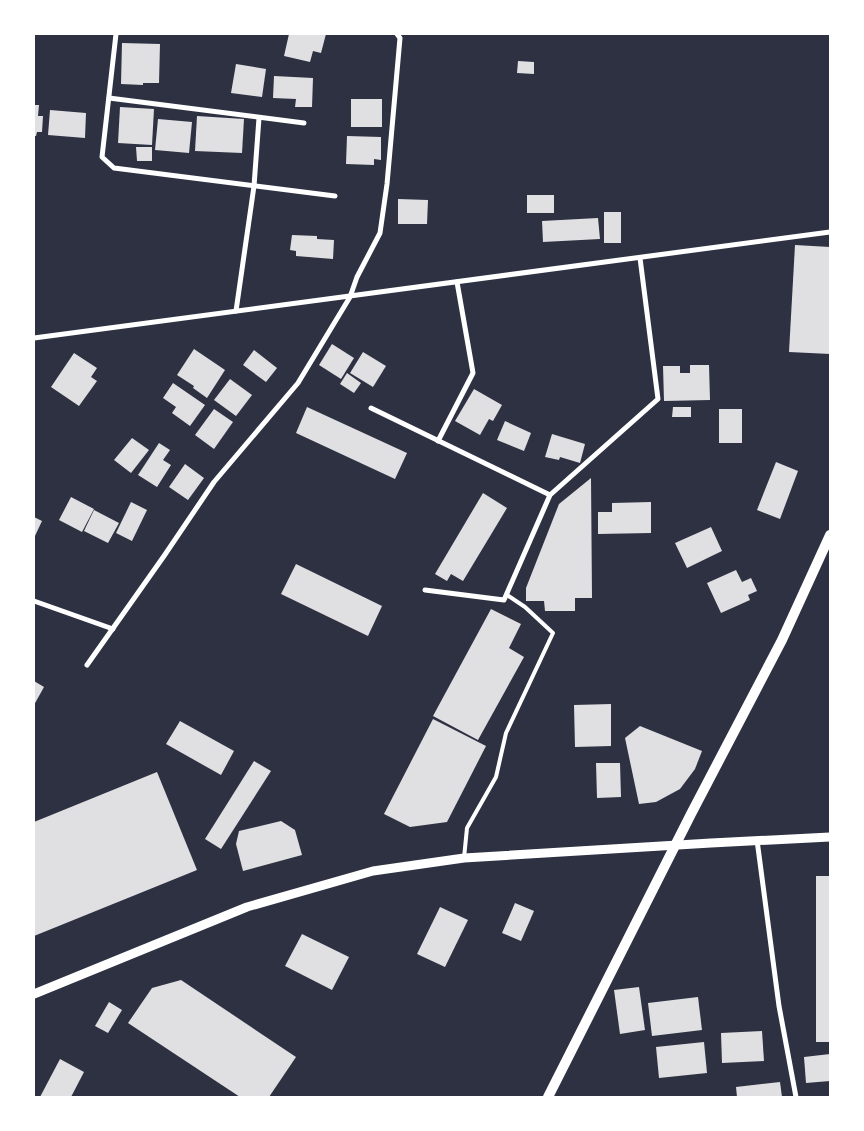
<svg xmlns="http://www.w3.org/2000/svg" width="864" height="1131" font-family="Cabin,sans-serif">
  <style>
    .building { fill: #e0e0e3 }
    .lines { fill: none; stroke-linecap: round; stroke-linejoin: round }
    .service { stroke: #fff; stroke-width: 4 }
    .minor { stroke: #fff; stroke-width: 5 }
    .tertiary { stroke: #fff; stroke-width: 9 }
    .secondary { stroke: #fff; stroke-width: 10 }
  </style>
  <rect width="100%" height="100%" fill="#2d3142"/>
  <g class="building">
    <path d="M289 34H326L321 53 313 51 310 62 284 56Z"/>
    <path d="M122 43 160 44 159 83H143V85L121 84Z"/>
    <path d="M518 61 534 62V74L517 73Z"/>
    <path d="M236 64 266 69 262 97 231 93Z"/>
    <path d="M274 76 313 78 312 107H295L296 99 273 98Z"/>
    <rect x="351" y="99" width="31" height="28"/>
    <path d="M34 105H39L38 116H43L42 132H37L36 136H34Z"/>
    <path d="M120 107 154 109 152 145 118 143Z"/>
    <path d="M50 110 86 113 85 138 48 135Z"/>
    <path d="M197 116 244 119 242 153 195 151Z"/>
    <path d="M158 119 192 122 189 153 155 150Z"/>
    <path d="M347 136 381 137V160L374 159V165L346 164Z"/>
    <path d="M136 147H152V161H137Z"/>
    <rect x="527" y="195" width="27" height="18"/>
    <path d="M398 199 428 200 427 224H398Z"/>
    <rect x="604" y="212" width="17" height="31"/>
    <path d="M598 218 600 239 543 242 542 221Z"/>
    <path d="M292 235 317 236V239L334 240 333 259 296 256V251L290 250Z"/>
    <path d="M795 245 830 247V354L789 352Z"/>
    <path d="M332 344 354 358 341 379 319 365Z"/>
    <path d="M194 349 225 370 207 398 193 388 194 386 177 375Z"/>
    <path d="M254 350 277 368 266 382 243 365Z"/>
    <path d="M363 352 386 366 373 387 350 373Z"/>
    <path d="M74 353 97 368 91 377 97 381 79 406 51 387Z"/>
    <path d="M690 365H709L710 400 664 401 663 366H680V373H690Z"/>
    <path d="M347 373 361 383 354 393 340 384Z"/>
    <path d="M230 379 252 395 236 416 214 400Z"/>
    <path d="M173 383 205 405 190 426 172 413 176 407 163 398Z"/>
    <path d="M474 389 502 405 493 421 489 419 480 435 455 421Z"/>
    <path d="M307 407 407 453 395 479 296 433Z"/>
    <path d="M673 407H691V417H672Z"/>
    <path d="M214 409 233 422 214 449 195 435Z"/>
    <rect x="719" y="409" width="23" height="34"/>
    <path d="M505 421 531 433 524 451 497 440Z"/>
    <path d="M552 434 585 444 580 463 560 457 559 460 545 457Z"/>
    <path d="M132 438 149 450 131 473 114 460Z"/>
    <path d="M159 443 170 450 163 460 171 465 157 487 138 475Z"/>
    <path d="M776 462 798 471 780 519 757 510Z"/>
    <path d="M185 464 204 478 188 500 169 487Z"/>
    <path d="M591 478 592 598H575V611H545L544 601H526V588L559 504Z"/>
    <path d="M483 493 507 508 463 581 451 574 447 581 435 574Z"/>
    <path d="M71 497 94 509 82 532 59 520Z"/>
    <path d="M131 502 147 510 132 541 116 533Z"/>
    <path d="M651 502V533L598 534V512H612V503Z"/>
    <path d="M94 510 119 523 108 543 84 531Z"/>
    <path d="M34 517 42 521 34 538Z"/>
    <path d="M711 527 722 551 687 568 675 543Z"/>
    <path d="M296 564 382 606 368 636 281 594Z"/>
    <path d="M736 570 742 582 751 578 757 591 748 595 750 600 721 613 707 583Z"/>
    <path d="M491 609 521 624 509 648 524 657 478 740 433 716Z"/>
    <path d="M34 681 44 687 34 705Z"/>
    <path d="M611 704V746L575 747 574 705Z"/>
    <path d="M433 719 486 746 447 822 410 827 384 814Z"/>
    <path d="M180 721 234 751 221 775 166 744Z"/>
    <path d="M640 726 702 751 695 769 680 789 656 802 639 804 625 738Z"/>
    <path d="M254 761 271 771 221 849 205 839Z"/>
    <path d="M596 763H620L621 797 597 798Z"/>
    <path d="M157 772 197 870 34 936V822Z"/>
    <path d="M281 821 295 830 302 855 243 871 236 844 239 831Z"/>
    <rect x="816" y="876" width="14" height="166"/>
    <path d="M515 903 534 911 521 941 502 933Z"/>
    <path d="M440 907 468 920 445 967 417 954Z"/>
    <path d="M302 934 349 957 332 990 285 966Z"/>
    <path d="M181 980 296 1057 269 1097H240L128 1023 152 988Z"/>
    <path d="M639 987 645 1030 620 1034 614 990Z"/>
    <path d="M698 997 702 1030 652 1036 648 1003Z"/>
    <path d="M109 1002 122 1010 108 1033 95 1026Z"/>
    <path d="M762 1031 764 1061 722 1063 721 1033Z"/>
    <path d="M704 1042 707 1073 659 1078 656 1047Z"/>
    <path d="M830 1054V1081L806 1083 804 1057Z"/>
    <path d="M60 1059 84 1072 71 1097H40Z"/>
    <path d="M780 1082 782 1097H737L736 1087Z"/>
  </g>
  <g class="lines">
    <path class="service" d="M464 858 467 828 496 777 506 733 553 633 525 607 507 595"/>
    <g class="minor">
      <path d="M116 34 102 157 114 168 335 196"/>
      <path d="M109 98 304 123"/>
      <path d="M236 311 254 186 259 118"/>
      <path d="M34 338 830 232"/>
      <path d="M371 408 550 495"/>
      <path d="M438 441 473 373 457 282"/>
      <path d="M425 590 504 600 550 495 658 399 640 258"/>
      <path d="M34 601 113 629"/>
      <path d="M87 665 164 556 214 482 298 383 350 297 357 277 380 233 387 184 400 38 397 34"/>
      <path d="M757 840 779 1006 796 1097"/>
    </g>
    <path class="tertiary" d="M34 994 247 907 373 871 464 858 711 843 830 837"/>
    <path class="secondary" d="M548 1097 691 814 782 640 830 535"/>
  </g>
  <rect width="864" height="1131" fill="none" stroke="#ffffff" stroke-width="70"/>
</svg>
